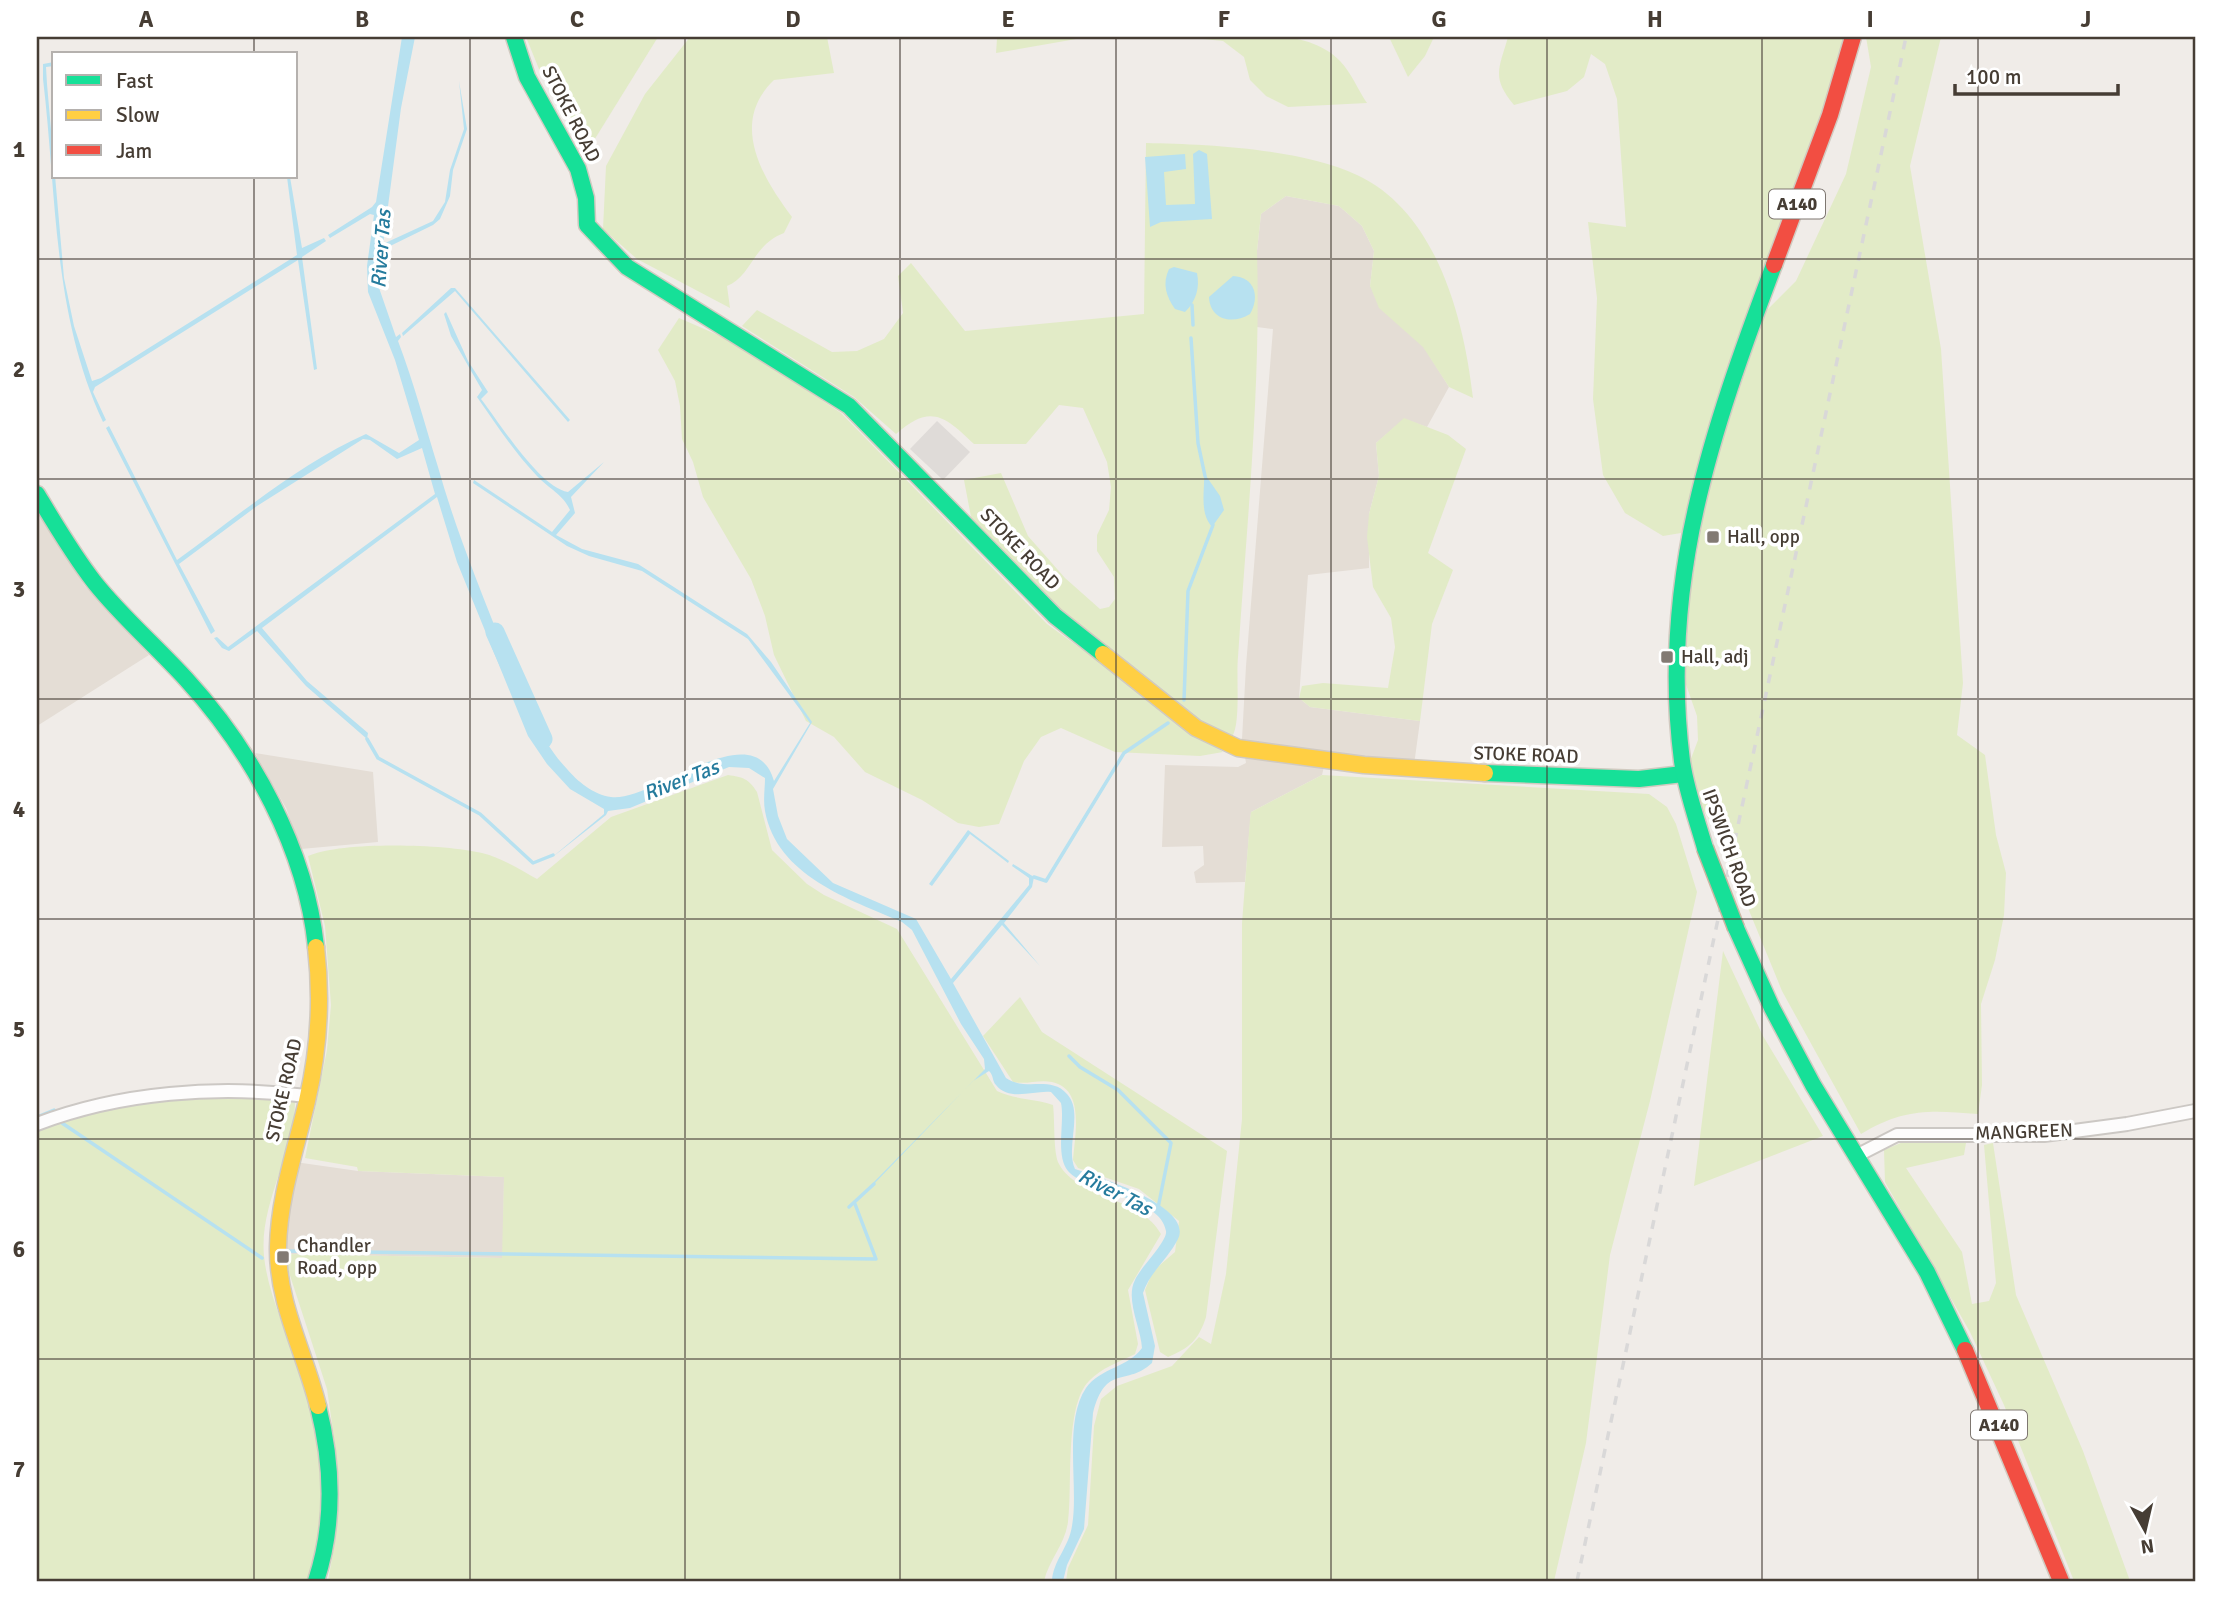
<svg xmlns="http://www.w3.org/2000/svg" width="2232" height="1618" font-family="Signika,sans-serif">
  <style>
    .residential { fill: #e4ddd5 }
    .green { fill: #e2ebc7 }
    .parking { fill: #dfdbd8 }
    .water { fill: #b7e1f0 }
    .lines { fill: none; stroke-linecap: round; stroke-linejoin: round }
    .stream { stroke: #b7e1f0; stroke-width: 3.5 }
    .river { stroke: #b7e1f0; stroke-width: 19 }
    .street-casing { stroke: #ccc8c4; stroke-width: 16 }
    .fast-casing { stroke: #d1cac0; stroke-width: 19 }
    .slow-casing { stroke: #d1cac0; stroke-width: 19 }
    .jam-casing { stroke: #d1cac0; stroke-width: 19 }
    .street { stroke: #fdfcfc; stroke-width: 12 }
    .fast { stroke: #16e098; stroke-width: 16 }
    .slow { stroke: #ffcf43; stroke-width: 16 }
    .jam { stroke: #f24e42; stroke-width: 16 }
    .rail { stroke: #d9d8d8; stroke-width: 3.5; stroke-dasharray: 9 9; stroke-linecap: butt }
    .fast-bridge-casing { stroke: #c9b6a2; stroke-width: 19; stroke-linecap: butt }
    .fast-bridge { stroke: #16e098; stroke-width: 16 }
    .grid { fill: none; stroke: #463d34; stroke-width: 2; stroke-opacity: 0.55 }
    .poi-dot { fill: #827a73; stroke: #fff; stroke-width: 2.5 }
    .labels { text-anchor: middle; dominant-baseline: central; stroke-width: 7; stroke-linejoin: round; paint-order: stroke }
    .shield { fill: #fff; stroke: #7e7771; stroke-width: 2 }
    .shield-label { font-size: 18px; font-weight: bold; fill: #463d34 }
    .street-label { font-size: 19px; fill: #463d34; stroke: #fff }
    .poi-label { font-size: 19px; fill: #463d34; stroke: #fff; text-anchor: start }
    .water-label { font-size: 21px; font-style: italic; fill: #257b9d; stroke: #fff }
    .neatline { fill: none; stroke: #463d34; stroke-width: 2.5 }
    .grid-label { font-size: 23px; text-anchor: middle; font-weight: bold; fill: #463d34 }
  </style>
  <rect width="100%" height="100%" fill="#f0ece8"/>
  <g class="residential">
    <path d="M1286 196 1339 206 1362 226 1374 251 1370 286 1424 347 1449 387 1427 427 1404 419 1376 443 1379 476 1369 514V568L1308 575 1299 698 1310 707 1420 721 1414 765 1327 754 1322 775 1251 812 1245 882 1196 883 1194 872 1204 865 1203 846 1162 847 1165 765 1238 767 1246 763 1242 739 1246 666 1273 329 1257 327V251L1261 214Z"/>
    <path d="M37 510 84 585 149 655 37 726Z"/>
    <path d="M255 753 373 772 378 842 301 849 286 808Z"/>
    <path d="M295 1162 358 1171 504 1177 503 1258 283 1254Z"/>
  </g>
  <g class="green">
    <path d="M526 37H658L588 150 541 74Z"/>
    <path d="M690 37H827L834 73 774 80C729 123 762 177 792 217L784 233C752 245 752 276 727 286L730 308 637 259 603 229 606 166 645 94Z"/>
    <path d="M1010 37H1131L1082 38 996 53 997 39Z"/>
    <path d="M1183 37C1232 37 1304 24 1340 61 1351 72 1358 90 1367 103L1288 107 1266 96 1250 80 1244 57 1223 41Z"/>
    <path d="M1389 37H1434L1425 56 1408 77Z"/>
    <path d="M1508 37H1847L1681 533 1663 536 1625 513 1603 475 1593 399 1597 298 1588 222 1626 227 1617 99 1605 64 1591 54 1584 77 1567 91 1514 105C1491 77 1499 69 1508 37Z"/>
    <path d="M1866 37H1941L1910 166 1941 349 1963 683 1957 735 1985 755 1996 835 2006 873 2004 915 1995 960 1981 1004 1982 1085 1978 1114C1931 1110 1903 1108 1861 1134L1782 991 1716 830 1698 802 1689 764 1698 740 1697 716 1682 673 1683 634 1710 477 1765 312 1796 281 1846 174 1871 67Z"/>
    <path d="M1146 143C1207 144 1302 149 1357 175 1437 212 1464 319 1473 398L1449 387 1423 347 1379 308 1370 286 1374 251 1362 226 1339 206 1286 196 1261 214 1257 251C1261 386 1247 522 1238 657 1236 676 1241 723 1232 737L1225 738 1171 703 1134 668 1057 609 971 517 964 480 1001 473 1028 536 1065 578 1100 609 1109 607 1115 599 1114 577 1097 551V535L1109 510 1111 487 1107 462 1083 408 1059 405 1026 444H974C944 415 930 404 896 434L854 397 742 326 757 310 832 352 857 351 884 339 903 313 898 276 911 263 965 331 1144 314Z"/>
    <path d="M679 318 734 342 841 413 1047 624 1223 752 1200 756 1115 752 1061 728 1041 737 1024 761 999 824 979 827 958 823 922 800 865 772 834 737 806 721 774 655 765 616 751 579 703 497 693 462 682 439 680 406 675 381 658 350Z"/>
    <path d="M1404 418 1448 435 1466 449 1428 553 1453 570 1432 624 1420 721 1310 707 1299 698 1302 686 1323 683 1388 688 1395 647 1391 618 1373 587 1367 537 1369 514 1379 476 1376 443Z"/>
    <path d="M728 775C743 777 749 779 757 792L772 850 807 884 824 895 897 929 997 1091C1016 1100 1034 1098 1053 1105 1055 1120 1053 1153 1059 1164 1078 1199 1141 1197 1161 1234L1128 1290 1138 1344 1135 1354C1119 1362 1101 1368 1089 1381 1064 1406 1073 1488 1068 1522 1065 1544 1049 1560 1044 1581H328L336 1536V1451L327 1389 283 1254 502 1258 504 1177 358 1171 357 1167 305 1158 327 1050 331 1005 325 926 308 856C342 841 445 844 482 853 502 858 519 869 537 879L611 817Z"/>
    <path d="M1322 775 1649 794 1667 807 1676 824 1697 892 1650 1101 1610 1255 1586 1443 1554 1581H1066L1068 1568 1088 1525 1094 1426 1101 1399 1117 1386 1172 1366 1199 1337 1211 1344 1226 1274 1242 1119V923L1250 819 1251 812Z"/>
    <path d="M1723 951 1763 1036 1823 1136 1694 1186Z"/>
    <path d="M1020 997 1042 1032 1227 1151 1206 1317C1199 1339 1190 1348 1168 1357L1160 1352 1145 1290 1153 1271 1175 1252 1179 1221 1139 1189 1078 1168 1073 1160C1075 1134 1085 1089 1052 1082 1039 1079 1026 1085 1013 1082L983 1036Z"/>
    <path d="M244 1097 295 1100C296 1152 259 1202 264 1256 268 1296 288 1334 301 1372 323 1435 330 1511 310 1575L307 1581H37V1129L112 1106 189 1098Z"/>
    <path d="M1908 1140 1966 1143 1964 1155 1906 1168 1962 1252 1972 1304 1989 1301 1996 1283 1984 1145 1993 1143 2016 1295 2083 1451 2130 1581H2074L2004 1405 1970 1332 1885 1182 1884 1150Z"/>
  </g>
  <path class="parking" d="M937 421 970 452 943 480 910 449Z"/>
  <g class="water">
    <path d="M402 37H415L401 108 383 244 433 221 445 202 450 170 464 129 459 81 467 129 453 170 450 196 440 219 433 225 382 250 377 282 396 337 400 334 401 337 398 341C414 383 425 425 438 467 455 528 480 589 503 647 520 689 536 736 567 769 577 781 594 795 611 797 652 803 754 711 774 781L810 723 748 639 642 571 589 556 567 546 473 483 474 480 552 532 570 510C563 494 549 489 537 476 514 452 496 424 477 397L482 390 451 336 444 314 446 312 468 361 488 392 481 399C499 422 540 488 568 492L604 462 571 497 575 513 556 535 582 549 638 564 747 634 771 662 812 722 773 789 778 816 787 839 833 883 916 919 951 979 1029 885V878L1012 866 1013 864 1034 877 1032 887 1004 923 1040 966 1002 925 953 983 1006 1078C1026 1092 1050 1075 1067 1094 1084 1112 1065 1147 1075 1169 1098 1177 1194 1206 1178 1239 1168 1259 1150 1272 1143 1293L1155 1346 1152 1363C1126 1387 1106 1363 1093 1413L1084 1529 1067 1565 1063 1581H1052C1053 1561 1069 1547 1072 1526 1079 1487 1063 1422 1086 1388 1100 1368 1129 1367 1142 1348 1141 1328 1125 1299 1135 1280 1140 1268 1168 1241 1166 1231 1161 1197 1087 1193 1068 1171 1055 1155 1065 1122 1061 1103L1051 1092C1035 1090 1009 1102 996 1085 992 1081 994 1076 989 1071L973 1081 872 1186 871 1185 985 1069 984 1059 961 1024 912 930 902 922C849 899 777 876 765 811 763 800 765 788 765 778L749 768 729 767 630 808 608 811 606 815 550 859 604 814V809L570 789 547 764 528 736 457 562 437 497 262 628 307 681 368 733 367 739 306 686 257 631 229 651 222 648 214 638 217 637 228 647 435 494 422 448 397 459 370 440 363 439 257 506 179 564 215 631 211 634 106 428 109 426 177 560C238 516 297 465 366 434L399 453 419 440 395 360 368 292 367 266 374 215 370 214 330 238 328 235 372 207 376 202Z"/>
    <path d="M54 62V66L46 67 47 84 64 278 74 326 92 381 101 378 297 255 287 177H290L302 248 324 238 326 241 302 257 317 369 314 370 298 260 95 387 93 392 106 420 103 422C52 312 57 196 43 79V64Z"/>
    <path d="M1199 150 1207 154 1212 219 1161 222 1150 227 1145 157 1185 154 1186 169 1164 172 1166 205 1195 204 1193 154Z"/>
    <path d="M1174 267 1197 273C1200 288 1196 301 1185 312L1175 309C1166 296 1162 284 1169 269Z"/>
    <path d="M1233 276C1255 277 1260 297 1250 314 1232 325 1210 320 1209 297Z"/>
    <path d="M451 288H455L570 420 568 422 455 291 403 336 402 333Z"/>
    <path d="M1204 473 1220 496 1224 510 1212 527C1199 512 1205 491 1204 473Z"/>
    <path d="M968 830 1009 861 1008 863 970 834 932 886 929 884Z"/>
  </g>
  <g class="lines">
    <g class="stream">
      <path d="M1192 305 1193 325"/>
      <path d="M1191 338 1198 443 1205 476"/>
      <path d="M1184 700 1188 591 1213 525"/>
      <path d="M367 739 378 758 480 814 533 863 553 855"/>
      <path d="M1034 877 1046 881 1124 753 1168 723"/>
      <path d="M1069 1056 1080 1067 1118 1090 1171 1143 1158 1208"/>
      <path d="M37 1117 54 1110"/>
      <path d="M59 1121 262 1258"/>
      <path d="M849 1207 874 1184"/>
      <path d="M285 1251 876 1259 855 1204"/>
    </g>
    <path class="river" d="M495 632 543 739"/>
    <defs>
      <g id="street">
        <path d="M37 1124C121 1092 217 1085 307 1096"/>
        <path d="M1856 1156 1897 1135H2044L2127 1124 2195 1111"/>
      </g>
      <g id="fast">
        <path d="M514 37 527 77 578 169 586 198 587 225 627 267 849 406 1055 616 1103 654"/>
        <path d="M37 494C55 524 73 555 95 583 122 617 156 646 186 679 252 751 306 849 316 947"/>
        <path d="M1485 773 1639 779 1683 774"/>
        <path d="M1705 848C1697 820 1686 790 1682 761 1659 582 1712 430 1774 265"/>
        <path d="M1736 928 1772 1008 1813 1085 1927 1272 1965 1350"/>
        <path d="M316 1581C335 1523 333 1465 318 1406"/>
      </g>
      <g id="slow">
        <path d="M1103 654 1196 728 1238 748 1364 765 1485 773"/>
        <path d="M316 947C322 999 319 1050 307 1101 296 1149 279 1197 278 1247 277 1303 305 1353 318 1406"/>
      </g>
      <g id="jam">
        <path d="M1774 265 1830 115 1853 37"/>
        <path d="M1965 1350 2061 1581"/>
      </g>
    </defs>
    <use href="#street" class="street-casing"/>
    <use href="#fast" class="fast-casing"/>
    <use href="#slow" class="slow-casing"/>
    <use href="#jam" class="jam-casing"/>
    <use href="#street" class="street"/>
    <use href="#fast" class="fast"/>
    <use href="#slow" class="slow"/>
    <use href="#jam" class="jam"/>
    <path class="rail" d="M1577 1581 1906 37"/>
    <defs>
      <path id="fast-bridge" d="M1705 848 1736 928"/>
    </defs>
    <use href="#fast-bridge" class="fast-bridge-casing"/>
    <use href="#fast-bridge" class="fast-bridge"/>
  </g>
  <path class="grid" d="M254 37V54M470 37V1581M685 37V1581M900 37V1581M1116 37V1581M1331 37V1581M1547 37V1581M1762 37V1581M1978 37V1581M254 177V1581M37 259H2195M37 479H2195M37 699H2195M37 919H2195M37 1139H2195M37 1359H2195"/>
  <g class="poi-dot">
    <rect x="1706" y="530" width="14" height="14" rx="3.5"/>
    <rect x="1660" y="650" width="14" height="14" rx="3.5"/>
    <rect x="276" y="1250" width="14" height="14" rx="3.5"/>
  </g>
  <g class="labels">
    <g class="shield">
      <rect x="1769" y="189.5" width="56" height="29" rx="5"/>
      <rect x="1971" y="1410.5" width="56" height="29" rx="5"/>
    </g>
    <g class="shield-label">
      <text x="1797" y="204">A140</text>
      <text x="1999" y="1425">A140</text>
    </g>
    <g class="street-label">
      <text transform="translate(571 114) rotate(63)">STOKE ROAD</text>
      <text transform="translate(1020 549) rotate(46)">STOKE ROAD</text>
      <text transform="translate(1526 755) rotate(2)">STOKE ROAD</text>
      <text transform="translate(1729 848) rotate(70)">IPSWICH ROAD</text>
      <text transform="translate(284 1090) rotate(-77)">STOKE ROAD</text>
      <text transform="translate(2024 1132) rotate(-2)">MANGREEN</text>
    </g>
    <g class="poi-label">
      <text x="1727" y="537">Hall, opp</text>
      <text x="1681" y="657">Hall, adj</text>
      <text x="297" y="1246">Chandler<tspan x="297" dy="22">Road, opp</tspan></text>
    </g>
    <g class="water-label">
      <text transform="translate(381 249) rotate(-86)">River Tas</text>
      <text transform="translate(681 780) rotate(-21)">River Tas</text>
      <text transform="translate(1115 1192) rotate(27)">River Tas</text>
    </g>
  </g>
  <rect width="2232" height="1618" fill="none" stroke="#ffffff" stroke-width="77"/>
  <rect x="52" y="52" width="245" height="126" fill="#ffffff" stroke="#b5b1ae" stroke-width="2"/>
  <rect x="66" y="75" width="35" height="10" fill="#16e098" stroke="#b5b1ae" stroke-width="2"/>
  <text x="116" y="88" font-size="21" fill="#463d34">Fast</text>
  <rect x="66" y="110" width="35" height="10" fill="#ffcf43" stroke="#b5b1ae" stroke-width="2"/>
  <text x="116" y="122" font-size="21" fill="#463d34">Slow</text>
  <rect x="66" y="145" width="35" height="10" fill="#f24e42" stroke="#b5b1ae" stroke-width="2"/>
  <text x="116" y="158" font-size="21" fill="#463d34">Jam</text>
  <g transform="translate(2145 1530) rotate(172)" stroke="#ffffff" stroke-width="5" paint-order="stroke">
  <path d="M0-5L12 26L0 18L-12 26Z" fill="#463d34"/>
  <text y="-10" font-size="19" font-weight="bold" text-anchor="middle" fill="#463d34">N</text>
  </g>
  <path d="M1955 84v10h163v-10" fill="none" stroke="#463d34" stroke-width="3.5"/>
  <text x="1966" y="84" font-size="21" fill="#463d34" stroke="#ffffff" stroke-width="5" paint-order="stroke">100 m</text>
  <rect x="38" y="38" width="2156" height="1542" class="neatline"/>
  <g class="grid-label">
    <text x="146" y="27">A</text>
    <text x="362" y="27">B</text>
    <text x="577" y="27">C</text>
    <text x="793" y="27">D</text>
    <text x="1008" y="27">E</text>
    <text x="1224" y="27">F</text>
    <text x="1439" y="27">G</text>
    <text x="1655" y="27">H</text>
    <text x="1870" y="27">I</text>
    <text x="2086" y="27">J</text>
    <text x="19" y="157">1</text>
    <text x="19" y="377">2</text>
    <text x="19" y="597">3</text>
    <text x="19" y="817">4</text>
    <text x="19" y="1037">5</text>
    <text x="19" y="1257">6</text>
    <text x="19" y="1477">7</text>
  </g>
</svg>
